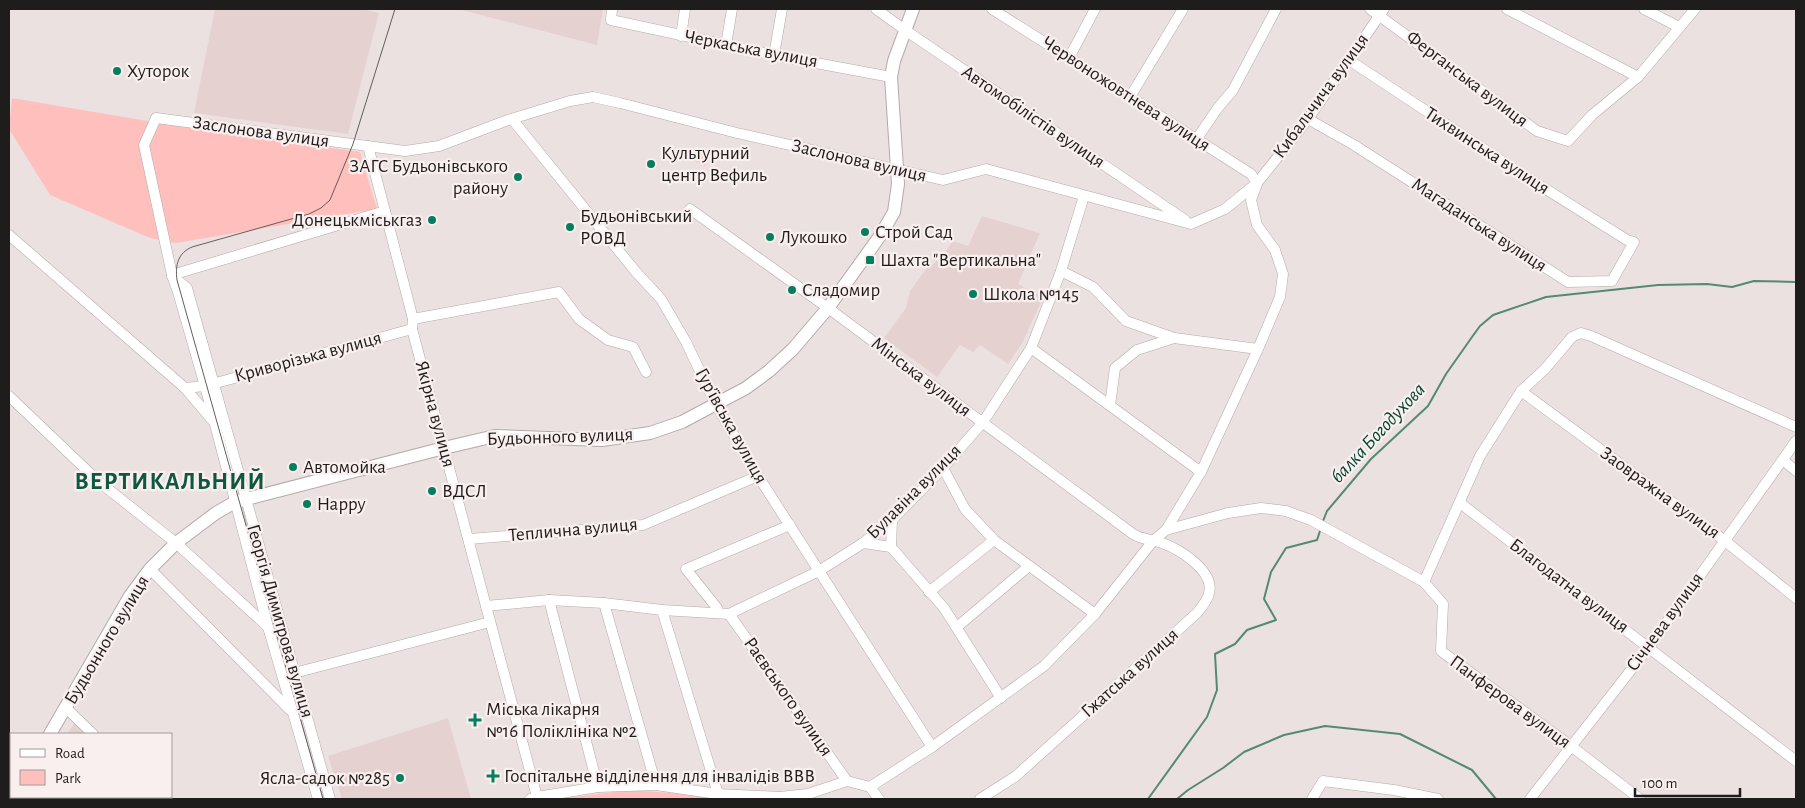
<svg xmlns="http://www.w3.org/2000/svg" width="1805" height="808" font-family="'Alegreya Sans',sans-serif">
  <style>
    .built { fill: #e5d2d0 }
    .green { fill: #ffc0bd }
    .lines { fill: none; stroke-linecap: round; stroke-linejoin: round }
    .stream { stroke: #548973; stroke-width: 2 }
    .minor-casing { stroke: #b4aaa9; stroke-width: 11 }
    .major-casing { stroke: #b4aaa9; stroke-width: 14 }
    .minor { stroke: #fff; stroke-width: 10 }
    .major { stroke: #fff; stroke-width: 12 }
    .tram { stroke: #635e5e; stroke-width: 1 }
    .poi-dot { fill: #077e5b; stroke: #f9efee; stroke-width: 2 }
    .labels { text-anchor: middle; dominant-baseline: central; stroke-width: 4.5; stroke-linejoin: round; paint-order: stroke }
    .street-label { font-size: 19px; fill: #1f1c1c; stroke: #f9efee }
    .poi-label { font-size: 19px; fill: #1f1c1c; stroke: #f9efee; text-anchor: start }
    .water-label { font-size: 20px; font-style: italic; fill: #014631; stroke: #f9efee }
    .district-label { font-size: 24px; font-weight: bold; letter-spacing: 1px; fill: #0e5840; stroke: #f9efee }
  </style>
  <rect width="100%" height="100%" fill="#ece1e1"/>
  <g class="built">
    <path d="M215 9H362L379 13 348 134 194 113Z"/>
    <path d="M458 9H603L597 45Z"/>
    <path d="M982 216 1040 233 1018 284 1043 297 1023 342 1008 364 980 345 973 352 960 345 937 377 884 338 906 308 910 291 925 270 940 259 953 241 968 246Z"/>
    <path d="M448 718 471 799H342L328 756Z"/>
    <path d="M75 722 88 734H67Z"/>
    <path d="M44 797H153L155 799H48Z"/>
  </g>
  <g class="green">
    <path d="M12 98 159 123 360 152 377 209 176 243 150 238 50 195 9 129Z"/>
    <path d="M700 150 710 156 705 166 695 161Z"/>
    <path d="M630 790 758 799H556Z"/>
  </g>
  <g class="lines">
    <g class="stream">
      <path d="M1323 521 1327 511 1371 459 1428 406 1446 374 1472 337 1480 326 1493 315 1546 297 1658 285 1707 284 1732 287 1754 281 1796 282"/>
      <path d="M1148 799 1207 717 1217 690 1215 654 1235 644 1247 630 1276 620 1264 599 1271 572 1286 548 1317 540 1321 528"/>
      <path d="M1177 799 1188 790 1223 768 1244 752 1284 735 1325 726 1400 734 1472 770 1496 799"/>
    </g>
    <defs>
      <g id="minor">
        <path d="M612 9 611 20 778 56 891 77"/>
        <path d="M876 9 905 30 1185 220"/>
        <path d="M992 9 1251 174 1257 183"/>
        <path d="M1370 9 1537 131 1568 141 1592 115 1638 77 1695 9"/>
        <path d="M1507 9 1638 77"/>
        <path d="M1644 9 1679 27"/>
        <path d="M681 36 685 9"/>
        <path d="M726 45 732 9"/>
        <path d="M774 55 782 9"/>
        <path d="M1069 58 1095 9"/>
        <path d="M1130 97 1183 9"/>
        <path d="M512 119 636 272 661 299 686 342 716 405 758 476 932 747"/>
        <path d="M1308 119 1354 145 1568 282 1612 281 1634 242 1627 240 1517 171 1349 60"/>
        <path d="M1196 140 1217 109 1233 90 1276 9"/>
        <path d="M368 146 413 319 412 329 537 797"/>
        <path d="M690 209 828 308 1133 534C1143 540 1151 539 1162 543 1179 549 1215 571 1209 593 1208 600 1202 607 1197 613L1016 776 980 799"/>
        <path d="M9 235 185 388 213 421"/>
        <path d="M1061 271 1093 287 1126 321 1174 338 1258 349"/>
        <path d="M172 275 385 211"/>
        <path d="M172 276 187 288 330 799"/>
        <path d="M413 319 559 292 579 319 608 340 633 347 646 372"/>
        <path d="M1031 348 1201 472"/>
        <path d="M185 388 205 386 412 329"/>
        <path d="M1521 391 1725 541 1796 598"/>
        <path d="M9 396 98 481 176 543 267 626"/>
        <path d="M1110 405 1115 368 1137 350 1174 338"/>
        <path d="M1783 460 1796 471"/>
        <path d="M943 468 965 509 994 540 1095 614"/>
        <path d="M1460 503 1796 761"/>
        <path d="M1166 530 1228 513 1261 508 1286 511 1311 520 1424 582 1443 604 1441 651 1571 746 1640 799"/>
        <path d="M469 539 643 525 758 476"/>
        <path d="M863 543 891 547 944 608 1001 698"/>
        <path d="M891 547 892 520"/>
        <path d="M150 569 290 710"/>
        <path d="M1424 582 1480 456 1521 391 1545 369 1572 337 1581 333 1591 336 1796 427"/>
        <path d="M929 592 994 540"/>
        <path d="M549 600 598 787"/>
        <path d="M604 603 656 785"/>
        <path d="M486 606 549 600 604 603 662 610 729 614 819 571 863 543 892 520 943 468 983 422 1031 348 1061 271 1084 196"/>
        <path d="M662 610 718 794"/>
        <path d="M717 612V608L686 569 790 525"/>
        <path d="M729 614 847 781"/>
        <path d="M957 627 1029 566"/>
        <path d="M294 673 490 622"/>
        <path d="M66 708 93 734"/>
        <path d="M870 787 932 747 1044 666 1095 614 1153 541 1166 530 1201 472 1258 349 1280 297 1283 274 1275 250 1257 225 1251 200 1257 184"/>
        <path d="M870 787 879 799"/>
        <path d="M157 797 159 799"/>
        <path d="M318 799 268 627 205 386 178 292 172 275 144 145 156 118 405 151 439 146 508 120 570 101 593 97 620 103 737 133 943 180 986 169 1191 224 1225 209 1257 183 1308 119 1384 9"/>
        <path d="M530 799 537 797 598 787 656 785 718 794 780 797 808 794 847 781 870 787"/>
        <path d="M1312 799 1323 781 1394 790 1438 799"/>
        <path d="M1530 799 1649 647 1796 441"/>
      </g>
      <g id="major">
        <path d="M50 734 130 596 150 569 176 543 216 513 235 502 444 448 495 436 602 440 650 433 682 422 746 388 769 371 793 349 828 308 880 236 894 212 898 184 891 77 894 61 913 9"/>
        <path d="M13 799 14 797"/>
      </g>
    </defs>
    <use href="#minor" class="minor-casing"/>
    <use href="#major" class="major-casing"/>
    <use href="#minor" class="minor"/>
    <use href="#major" class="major"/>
    <path class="tram" d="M323 799 177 280C175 265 178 253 192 247L309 214 321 208 330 200 353 144 395 9"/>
  </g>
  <g class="poi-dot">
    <circle cx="117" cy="71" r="5"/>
    <circle cx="651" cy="164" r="5"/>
    <circle cx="518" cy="177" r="5"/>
    <circle cx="432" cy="220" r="5"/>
    <circle cx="570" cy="227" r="5"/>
    <circle cx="865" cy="232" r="5"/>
    <circle cx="770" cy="237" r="5"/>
    <rect x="865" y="255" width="10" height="10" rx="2.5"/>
    <circle cx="792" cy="290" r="5"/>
    <circle cx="973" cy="294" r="5"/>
    <circle cx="293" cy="467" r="5"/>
    <circle cx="432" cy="491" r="5"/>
    <circle cx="307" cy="504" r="5"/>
    <path d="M472.5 712.5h5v5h5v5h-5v5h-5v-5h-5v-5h5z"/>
    <path d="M490.5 768.5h5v5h5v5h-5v5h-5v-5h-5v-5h5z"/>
    <circle cx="400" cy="778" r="5"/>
  </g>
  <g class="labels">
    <g class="street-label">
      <text transform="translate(751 49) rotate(11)">Черкаська вулиця</text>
      <text transform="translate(1467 79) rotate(37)">Ферганська вулиця</text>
      <text transform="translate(1126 94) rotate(33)">Червоножовтнева вулиця</text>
      <text transform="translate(1321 96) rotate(-54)">Кибальчича вулиця</text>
      <text transform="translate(1033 117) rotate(34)">Автомобілістів вулиця</text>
      <text transform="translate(261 132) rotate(8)">Заслонова вулиця</text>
      <text transform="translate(1487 151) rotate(33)">Тихвинська вулиця</text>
      <text transform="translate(859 161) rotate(13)">Заслонова вулиця</text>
      <text transform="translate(1479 225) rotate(33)">Магаданська вулиця</text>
      <text transform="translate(308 357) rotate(-15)">Криворізька вулиця</text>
      <text transform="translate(921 377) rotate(37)">Мінська вулиця</text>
      <text transform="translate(435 414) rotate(75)">Якірна вулиця</text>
      <text transform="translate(731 426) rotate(61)">Гур’ївська вулиця</text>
      <text transform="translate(560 437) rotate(-2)">Будьонного вулиця</text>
      <text transform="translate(914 492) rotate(-45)">Булавіна вулиця</text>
      <text transform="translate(1660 493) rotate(36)">Заовражна вулиця</text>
      <text transform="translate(573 530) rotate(-5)">Теплична вулиця</text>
      <text transform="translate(1569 586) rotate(37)">Благодатна вулиця</text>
      <text transform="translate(280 621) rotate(74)">Георгія Димитрова вулиця</text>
      <text transform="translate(1665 622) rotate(-54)">Січнева вулиця</text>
      <text transform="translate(107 640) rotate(-59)">Будьонного вулиця</text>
      <text transform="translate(1130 673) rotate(-42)">Гжатська вулиця</text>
      <text transform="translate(788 697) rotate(55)">Раєвського вулиця</text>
      <text transform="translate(1510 702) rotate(36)">Панферова вулиця</text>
    </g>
    <g class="poi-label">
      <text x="127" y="71">Хуторок</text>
      <text x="661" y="153">Культурний<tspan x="661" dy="22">центр Вефиль</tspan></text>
      <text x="508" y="166" text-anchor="end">ЗАГС Будьонівського<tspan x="508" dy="22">району</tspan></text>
      <text x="580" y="216">Будьонівський<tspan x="580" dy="22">РОВД</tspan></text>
      <text x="422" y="220" text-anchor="end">Донецькміськгаз</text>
      <text x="875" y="232">Строй Сад</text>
      <text x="780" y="237">Лукошко</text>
      <text x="880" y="260">Шахта "Вертикальна"</text>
      <text x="802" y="290">Сладомир</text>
      <text x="983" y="294">Школа №145</text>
      <text x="303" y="467">Автомойка</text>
      <text x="442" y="491">ВДСЛ</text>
      <text x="317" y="504">Happy</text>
      <text x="486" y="709">Міська лікарня<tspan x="486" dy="22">№16 Поліклініка №2</tspan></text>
      <text x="504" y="776">Госпітальне відділення для інвалідів ВВВ</text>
      <text x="390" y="778" text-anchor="end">Ясла-садок №285</text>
    </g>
    <g class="water-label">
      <text transform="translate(1378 433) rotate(-47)">балка Богодухова</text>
    </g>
    <g class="district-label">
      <text x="170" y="482">ВЕРТИКАЛЬНИЙ</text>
    </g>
  </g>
  <rect width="1805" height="808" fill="none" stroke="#1f1c1c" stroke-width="20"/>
  <rect x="10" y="733" width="162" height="65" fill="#f9efee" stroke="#a29b9a"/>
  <rect x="20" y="749" width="25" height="8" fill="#ffffff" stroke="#a29b9a"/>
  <text x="55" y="758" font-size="15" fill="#1f1c1c">Road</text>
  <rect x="20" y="770" width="25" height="15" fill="#ffc0bd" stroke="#a29b9a"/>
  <text x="55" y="783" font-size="15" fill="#1f1c1c">Park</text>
  <path d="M1635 788v8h105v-8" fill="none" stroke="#1f1c1c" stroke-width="2.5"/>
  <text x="1642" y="788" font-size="15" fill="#1f1c1c" stroke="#f9efee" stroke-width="4" paint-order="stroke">100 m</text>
</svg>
